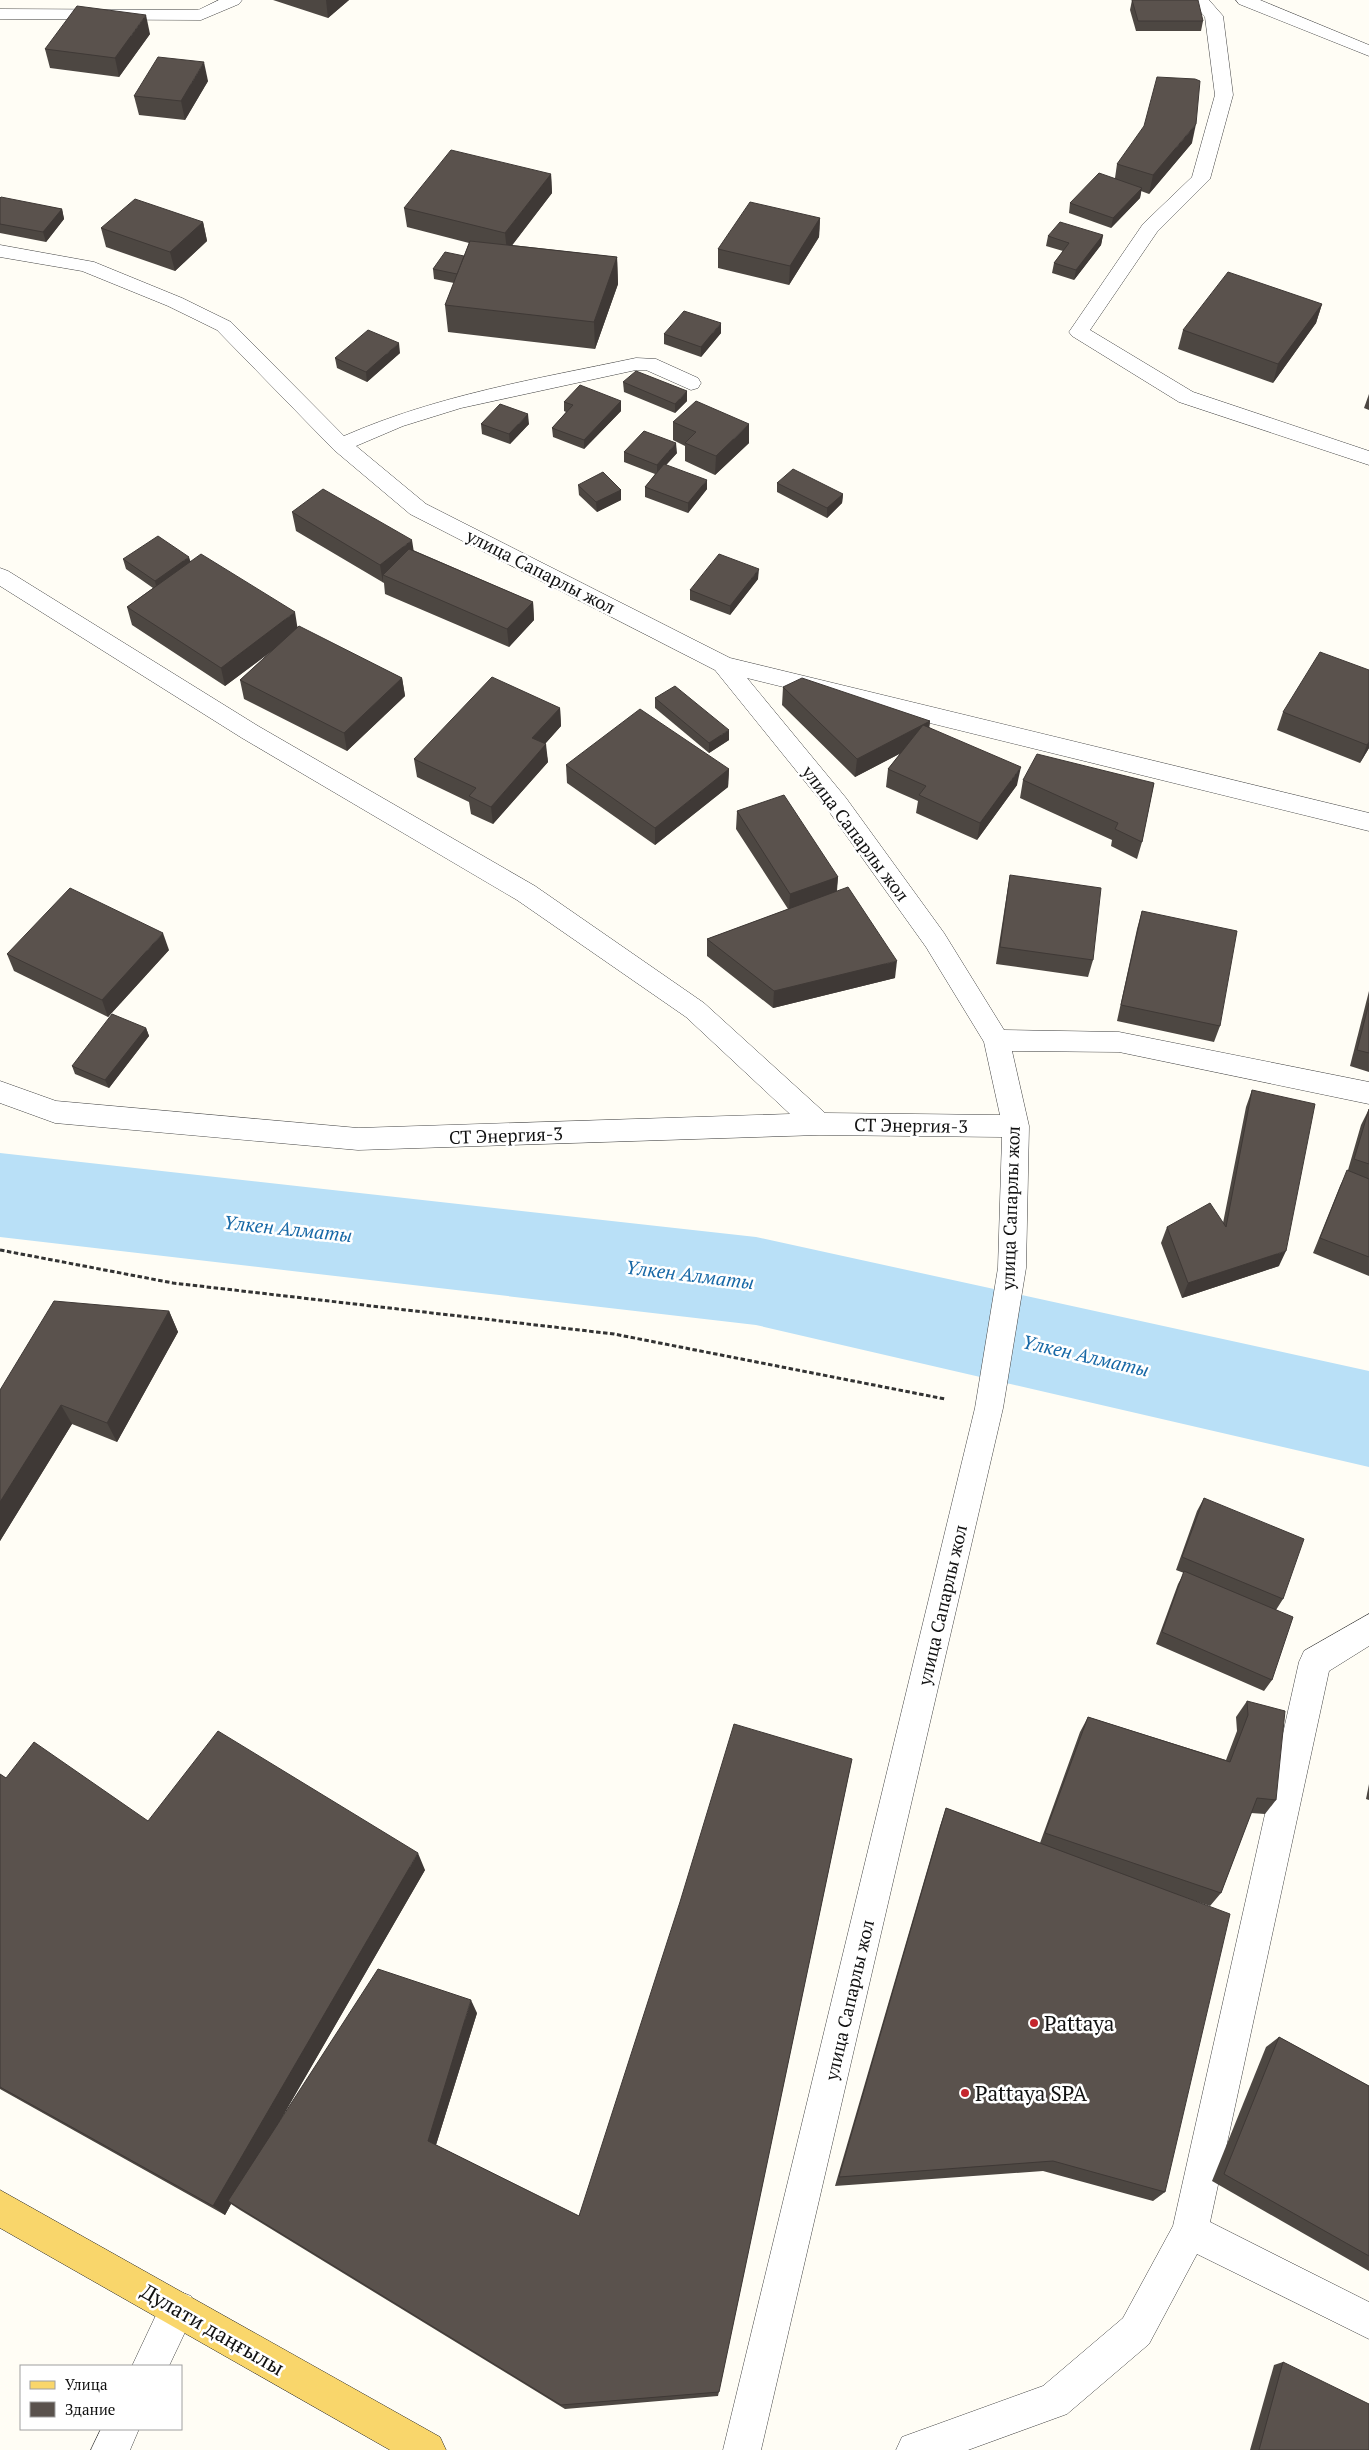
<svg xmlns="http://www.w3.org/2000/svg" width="1369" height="2450" font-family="'PT Serif',serif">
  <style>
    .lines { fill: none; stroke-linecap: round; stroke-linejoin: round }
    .river { fill: #b9e0f7; fill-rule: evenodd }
    .minor-casing { stroke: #444; stroke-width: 1 }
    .major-casing { stroke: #222; stroke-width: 1 }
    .path { stroke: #333; stroke-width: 3; stroke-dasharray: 4.5 2.5; stroke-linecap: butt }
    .minor { fill: #fff; fill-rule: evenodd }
    .major { fill: #f9d66b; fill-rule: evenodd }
    .wall { fill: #4d4742 }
    .shaded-wall { fill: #3f3936 }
    .building { fill: #5a524d; stroke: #3f3936 }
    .poi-dot { fill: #c4262e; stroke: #fff; stroke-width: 2 }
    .labels { text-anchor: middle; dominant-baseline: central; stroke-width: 5; stroke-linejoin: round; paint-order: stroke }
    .street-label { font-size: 18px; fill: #111; stroke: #fff }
    .water-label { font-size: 19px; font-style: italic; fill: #1768a6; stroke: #fff }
    .near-poi-label { font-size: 21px; fill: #111; stroke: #fff; text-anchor: start }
    .near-street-label { font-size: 21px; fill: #111; stroke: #fff }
  </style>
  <rect width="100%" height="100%" fill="#fffdf5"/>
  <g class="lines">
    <path class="river" d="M0 1153 756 1237 1369 1371V1467L756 1325 0 1237Z"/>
    <defs>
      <g id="minor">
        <path d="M219 0H242L239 4 201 20 0 19V9L198 10Z"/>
        <path d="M1191 0H1209L1223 16 1233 95 1210 179 1157 232 1090 330 1193 392 1369 451V465L1179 402 1072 336 1069 332 1143 224 1192 177 1215 95 1205 17Z"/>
        <path d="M1236 0H1260L1369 45V56L1239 4Z"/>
        <path d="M0 245 94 262 182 298 231 322 344 436C438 395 536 379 636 358L656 359 698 378 701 383 698 388 691 390 646 370H636L461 408 403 426 356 446 426 504 730 658 1369 813V831L747 678 846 798 944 933 1004 1030 1119 1032 1369 1082V1104L1119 1052 1012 1051 1029 1126 1026 1268 1003 1408 761 2450H723L975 1408 998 1268 1002 1137 819 1135 358 1150 55 1123 0 1103V1081L56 1101 358 1128 790 1114 686 1017 517 900 242 738 0 586V568L8 571 258 726 535 886 704 1003 825 1113 1000 1115 984 1042 926 947 828 810 715 670 410 514 334 450 217 330 168 306 82 271 0 257Z"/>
        <path d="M1369 1614V1646L1329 1671 1210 2222 1369 2302V2339L1197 2254 1149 2344 1067 2414 968 2450H896L902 2437 1043 2386 1123 2318 1173 2226 1299 1662 1304 1651Z"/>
        <path d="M178 2291 191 2296 196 2309 169 2366H132L165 2296Z"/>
        <path d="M101 2429H139L130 2450H91Z"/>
      </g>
      <path id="major" d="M0 2190 440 2437 446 2450H390L0 2228Z"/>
    </defs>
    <use href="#minor" class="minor-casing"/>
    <use href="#major" class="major-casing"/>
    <path class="path" d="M0 1250 173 1283 614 1334 945 1399"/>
    <use href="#minor" class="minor"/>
    <use href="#major" class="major"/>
  </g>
  <g class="wall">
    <path d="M273 0H349L328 18Z"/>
    <path d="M1132 0 1203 21 1201 31H1136L1130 10Z"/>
    <path d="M150 34 119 77 50 68 45 49Z"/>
    <path d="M208 81 185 120 139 115 134 96Z"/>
    <path d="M1192 143 1149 194 1141 191 1140 198 1111 228 1069 213 1070 203 1115 178 1117 164Z"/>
    <path d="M551 174 552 193 512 245 617 257 618 284 595 349 448 332 445 305 454 283 434 279 433 269 464 256 469 243 407 227 404 208Z"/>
    <path d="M0 198 62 209 64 219 46 242 0 233Z"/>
    <path d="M820 218 819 237 789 285 718 268V249Z"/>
    <path d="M203 222 207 241 175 271 106 247 101 228Z"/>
    <path d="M1103 235 1101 245 1074 280 1052 273 1054 263 1063 251 1046 246 1048 236Z"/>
    <path d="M1322 304 1316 323 1273 383 1178 349 1183 330Z"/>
    <path d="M721 333 701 357 664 344V334Z"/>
    <path d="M400 353 367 382 337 368 335 358Z"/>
    <path d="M623 382 687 401 675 413 624 392Z"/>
    <path d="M1369 394V410L1364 408Z"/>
    <path d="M621 401V411L584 449 553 437 552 428 566 412 564 411V402Z"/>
    <path d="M673 422 749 443 715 475 685 461V446L673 440Z"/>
    <path d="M481 424H529L510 444 482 434Z"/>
    <path d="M624 452 677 453 666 465 707 489 688 513 645 497V487L655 474 624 462Z"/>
    <path d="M777 483 843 494 842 503 827 518 777 492Z"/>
    <path d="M578 485 621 490V500L597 512 579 495Z"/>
    <path d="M292 512 413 550 533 602 534 620 509 647 385 594 384 583 296 531Z"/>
    <path d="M123 559 190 561 298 627 402 678 405 696 347 751 244 699 240 680 272 651 225 686 132 625 127 607 153 588 126 569Z"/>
    <path d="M758 579 730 615 690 600V590Z"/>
    <path d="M1369 670V748L1360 763 1277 730 1283 712Z"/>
    <path d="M783 687 930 721 929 727 1017 785 977 840 916 813 918 801 886 787 888 769 901 753 855 777 782 705Z"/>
    <path d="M655 698 729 740 709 753 655 708Z"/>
    <path d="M560 708 561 726 545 744 548 762 493 824 471 814 469 802 417 777 414 759Z"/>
    <path d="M566 765 729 769 728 787 655 845 567 783Z"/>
    <path d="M1023 780 1154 783 1142 842 1137 859 1111 846 1112 840 1020 798Z"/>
    <path d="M737 811 838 877 837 891 895 978 773 1008 707 956V939L788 909 736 829Z"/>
    <path d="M1010 875 1093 960 1088 977 996 964 1007 893Z"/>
    <path d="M1142 911 1220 1026 1214 1042 1117 1021 1137 929Z"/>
    <path d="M169 950 108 1017 14 971 7 954Z"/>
    <path d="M1369 991V1072L1350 1066Z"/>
    <path d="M146 1028 149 1036 109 1088 75 1074 72 1066Z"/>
    <path d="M1252 1090 1279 1266 1182 1298 1161 1243 1167 1227 1223 1223 1246 1107Z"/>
    <path d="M1369 1109V1276L1313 1253 1340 1186 1348 1170 1361 1125Z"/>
    <path d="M169 1311 178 1332 117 1442 72 1424 0 1541V1390Z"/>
    <path d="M1204 1498 1283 1599 1276 1610 1272 1680 1264 1691 1156 1644 1178 1584 1184 1573 1176 1570 1197 1511Z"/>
    <path d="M1247 1701 1276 1800 1265 1814 1251 1813 1221 1893 1210 1906 1174 1894 1165 2192 1153 2201 1043 2171 835 2186 940 1826 946 1808 1040 1843 1080 1732 1088 1717 1226 1760 1237 1731 1236 1717Z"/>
    <path d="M852 1759 718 2396 565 2409 240 2210 231 2204 225 2215 0 2089V1774L6 1778 148 1821 425 1870 278 2124 477 2013 436 2145 579 2216Z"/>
    <path d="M1369 1784V1800L1366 1799Z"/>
    <path d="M1279 2037 1369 2086V2271L1212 2181 1266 2047Z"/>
    <path d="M1283 2362 1369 2450H1250L1274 2365Z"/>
  </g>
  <g class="shaded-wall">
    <path d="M326 0H349L328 18Z"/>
    <path d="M146 15 150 34 119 77 115 58Z"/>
    <path d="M204 62 208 81 185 120 181 101Z"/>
    <path d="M1196 124 1192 143 1149 194 1153 175Z"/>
    <path d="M551 174 552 193 507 252 505 233Z"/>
    <path d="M1142 188 1140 198 1111 228 1113 218Z"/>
    <path d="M62 209 64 219 46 242 43 232Z"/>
    <path d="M820 218 819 237 789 285 790 266Z"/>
    <path d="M203 222 207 241 175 271 170 252Z"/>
    <path d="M1103 235 1101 245 1074 280 1076 270Z"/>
    <path d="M617 257 618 284 595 349 594 322Z"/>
    <path d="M1322 304 1316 323 1273 383 1278 364Z"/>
    <path d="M721 323V333L701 357V347Z"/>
    <path d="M399 343 400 353 367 382 366 372Z"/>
    <path d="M687 391V401L675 413V404Z"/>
    <path d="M621 401V411L584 449V440Z"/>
    <path d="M528 414 529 424 510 444 509 434Z"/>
    <path d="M749 424V443L715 475 716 456Z"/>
    <path d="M676 443 677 453 657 475V465Z"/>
    <path d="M707 480V489L688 513V503Z"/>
    <path d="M621 490V500L597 512 596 502Z"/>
    <path d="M843 494 842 503 827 518V508Z"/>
    <path d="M412 540 415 559 383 575V583L380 565Z"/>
    <path d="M189 557 192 566 157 590 155 581Z"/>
    <path d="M759 569 758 579 730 615V606Z"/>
    <path d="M533 602 534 620 509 647 507 629Z"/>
    <path d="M295 612 298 631 225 686 221 668Z"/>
    <path d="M402 678 405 696 347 751 344 733Z"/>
    <path d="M560 708 561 726 534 756 532 738Z"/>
    <path d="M930 721 928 739 855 777 857 759Z"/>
    <path d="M729 730V740L709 753V743Z"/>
    <path d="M1369 742V748L1360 763 1367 745Z"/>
    <path d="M546 744 548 762 493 824 491 807Z"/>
    <path d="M1021 767 1017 785 977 840 980 823Z"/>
    <path d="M729 769 728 787 655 845V828Z"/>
    <path d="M838 877 836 894 789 911 790 894Z"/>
    <path d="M163 933 169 950 108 1017 102 1000Z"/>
    <path d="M897 961 895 978 773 1008 774 991Z"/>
    <path d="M146 1028 149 1036 109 1088 105 1080Z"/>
    <path d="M1286 1251 1279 1266 1182 1298 1188 1283Z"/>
    <path d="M169 1311 178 1332 117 1442 107 1423Z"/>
    <path d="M61 1405 72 1424 0 1541V1502Z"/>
    <path d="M418 1853 425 1870 232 2204 228 2201 231 2204 225 2215 213 2206Z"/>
    <path d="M471 2000 477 2013 434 2151 428 2141Z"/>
  </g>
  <g class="building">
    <path d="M1132 0H1198L1203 21H1138Z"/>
    <path d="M77 6 146 15 115 58 45 49Z"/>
    <path d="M158 57 204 62 181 101 134 96Z"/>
    <path d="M1157 77 1195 79 1200 81 1196 124 1153 175 1117 164 1144 126Z"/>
    <path d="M451 150 551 174 505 233 404 208Z"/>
    <path d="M1099 173 1142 188 1113 218 1070 203Z"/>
    <path d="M1 197 62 209 43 232 0 224V198Z"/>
    <path d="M135 199 203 222 170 252 101 228Z"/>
    <path d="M750 202 820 218 790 266 718 249Z"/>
    <path d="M1060 222 1103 235 1076 270 1054 263 1069 243 1048 236Z"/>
    <path d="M470 241 617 257 594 322 445 305Z"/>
    <path d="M445 252 464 256 457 274 433 269Z"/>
    <path d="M1228 272 1322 304 1278 364 1183 330Z"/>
    <path d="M684 311 721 323 701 347 664 334Z"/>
    <path d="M368 330 399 343 366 372 335 358Z"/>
    <path d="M636 371 687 391 675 404 623 382Z"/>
    <path d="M580 385 621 401 584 440 552 428 573 405 564 402Z"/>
    <path d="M696 401 749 424 716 456 685 443 696 432 673 422Z"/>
    <path d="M500 404 528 414 509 434 481 424Z"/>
    <path d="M644 431 676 443 657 465 624 452Z"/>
    <path d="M664 464 707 480 688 503 645 487Z"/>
    <path d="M793 469 843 494 827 508 777 483Z"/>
    <path d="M603 472 621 490 596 502 578 485Z"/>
    <path d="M323 489 412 540 380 565 292 512Z"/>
    <path d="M158 536 189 557 155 581 123 559Z"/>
    <path d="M409 549 533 602 507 629 383 575Z"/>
    <path d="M201 554 295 612 221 668 127 607Z"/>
    <path d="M719 554 759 569 730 606 690 590Z"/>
    <path d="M299 626 402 678 344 733 240 680Z"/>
    <path d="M1320 652 1369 670V742L1367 745 1283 712Z"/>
    <path d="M492 677 560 708 532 738 546 744 491 807 469 796 476 788 414 759Z"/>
    <path d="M802 678 930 721 857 759 783 687Z"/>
    <path d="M675 686 729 730 709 743 655 698Z"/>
    <path d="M640 709 729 769 655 828 566 765Z"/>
    <path d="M923 725 1021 767 980 823 919 795 926 786 888 769Z"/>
    <path d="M1037 754 1154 783 1142 842 1115 829 1118 823 1023 780Z"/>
    <path d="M784 795 838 877 790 894 737 811Z"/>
    <path d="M1010 875 1101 888 1093 960 1000 947Z"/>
    <path d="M848 887 897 961 774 991 707 939Z"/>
    <path d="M70 888 163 933 102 1000 7 954Z"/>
    <path d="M1142 911 1237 931 1220 1026 1121 1005Z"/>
    <path d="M1369 1003V1053L1357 1050Z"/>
    <path d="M112 1014 146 1028 105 1080 72 1066Z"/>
    <path d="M1252 1090 1315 1104 1286 1251 1188 1283 1167 1227 1210 1203 1226 1227Z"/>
    <path d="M1369 1109V1164L1354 1159Z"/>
    <path d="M1347 1170 1369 1179V1257L1320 1238Z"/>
    <path d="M54 1301 169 1311 107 1423 61 1405 0 1502V1390Z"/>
    <path d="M1204 1498 1304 1539 1283 1599 1182 1557Z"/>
    <path d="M1184 1571 1293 1617 1272 1680 1162 1632Z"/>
    <path d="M1247 1701 1285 1711 1276 1800 1257 1798 1221 1893 1045 1833 1088 1717 1230 1762 1248 1715Z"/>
    <path d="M734 1724 852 1759 719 2392 561 2405 228 2201 378 1969 471 2000 428 2141 579 2216 680 1902Z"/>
    <path d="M218 1731 418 1853 213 2206 0 2087V1774L6 1778 34 1742 148 1821Z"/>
    <path d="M946 1808 1230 1914 1165 2192 1053 2161 839 2177Z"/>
    <path d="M1279 2037 1369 2086V2256L1224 2174Z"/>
    <path d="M1283 2362 1369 2404V2450H1259Z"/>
  </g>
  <g class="poi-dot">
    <circle cx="1034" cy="2023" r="5"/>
    <circle cx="965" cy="2093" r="5"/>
  </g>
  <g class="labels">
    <g class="street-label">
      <text transform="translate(541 571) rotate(27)">улица Сапарлы жол</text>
      <text transform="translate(856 833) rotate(53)">улица Сапарлы жол</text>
      <text transform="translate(911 1125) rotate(1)">СТ Энергия-3</text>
      <text transform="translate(506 1135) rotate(-2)">СТ Энергия-3</text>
      <text transform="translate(1010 1208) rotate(-88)">улица Сапарлы жол</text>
      <text transform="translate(942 1605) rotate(-77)">улица Сапарлы жол</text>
      <text transform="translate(849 2000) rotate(-77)">улица Сапарлы жол</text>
    </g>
    <g class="water-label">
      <text transform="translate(288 1228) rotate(6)">Үлкен Алматы</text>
      <text transform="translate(690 1274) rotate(7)">Үлкен Алматы</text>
      <text transform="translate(1086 1355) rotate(13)">Үлкен Алматы</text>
    </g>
    <g class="near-poi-label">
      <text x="1044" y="2023">Pattaya</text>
      <text x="975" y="2093">Pattaya SPA</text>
    </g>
    <g class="near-street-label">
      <text transform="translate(213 2329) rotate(30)">Дулати даңғылы</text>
    </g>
  </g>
  <rect x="20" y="2365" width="162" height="65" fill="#ffffff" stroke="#a0a0a0"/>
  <rect x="30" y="2381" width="25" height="8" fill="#f9d66b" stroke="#a0a0a0"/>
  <text x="65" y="2390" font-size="15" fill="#111111">Улица</text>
  <rect x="30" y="2402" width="25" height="15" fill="#5a524d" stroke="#a0a0a0"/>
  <text x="65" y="2415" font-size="15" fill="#111111">Здание</text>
</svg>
